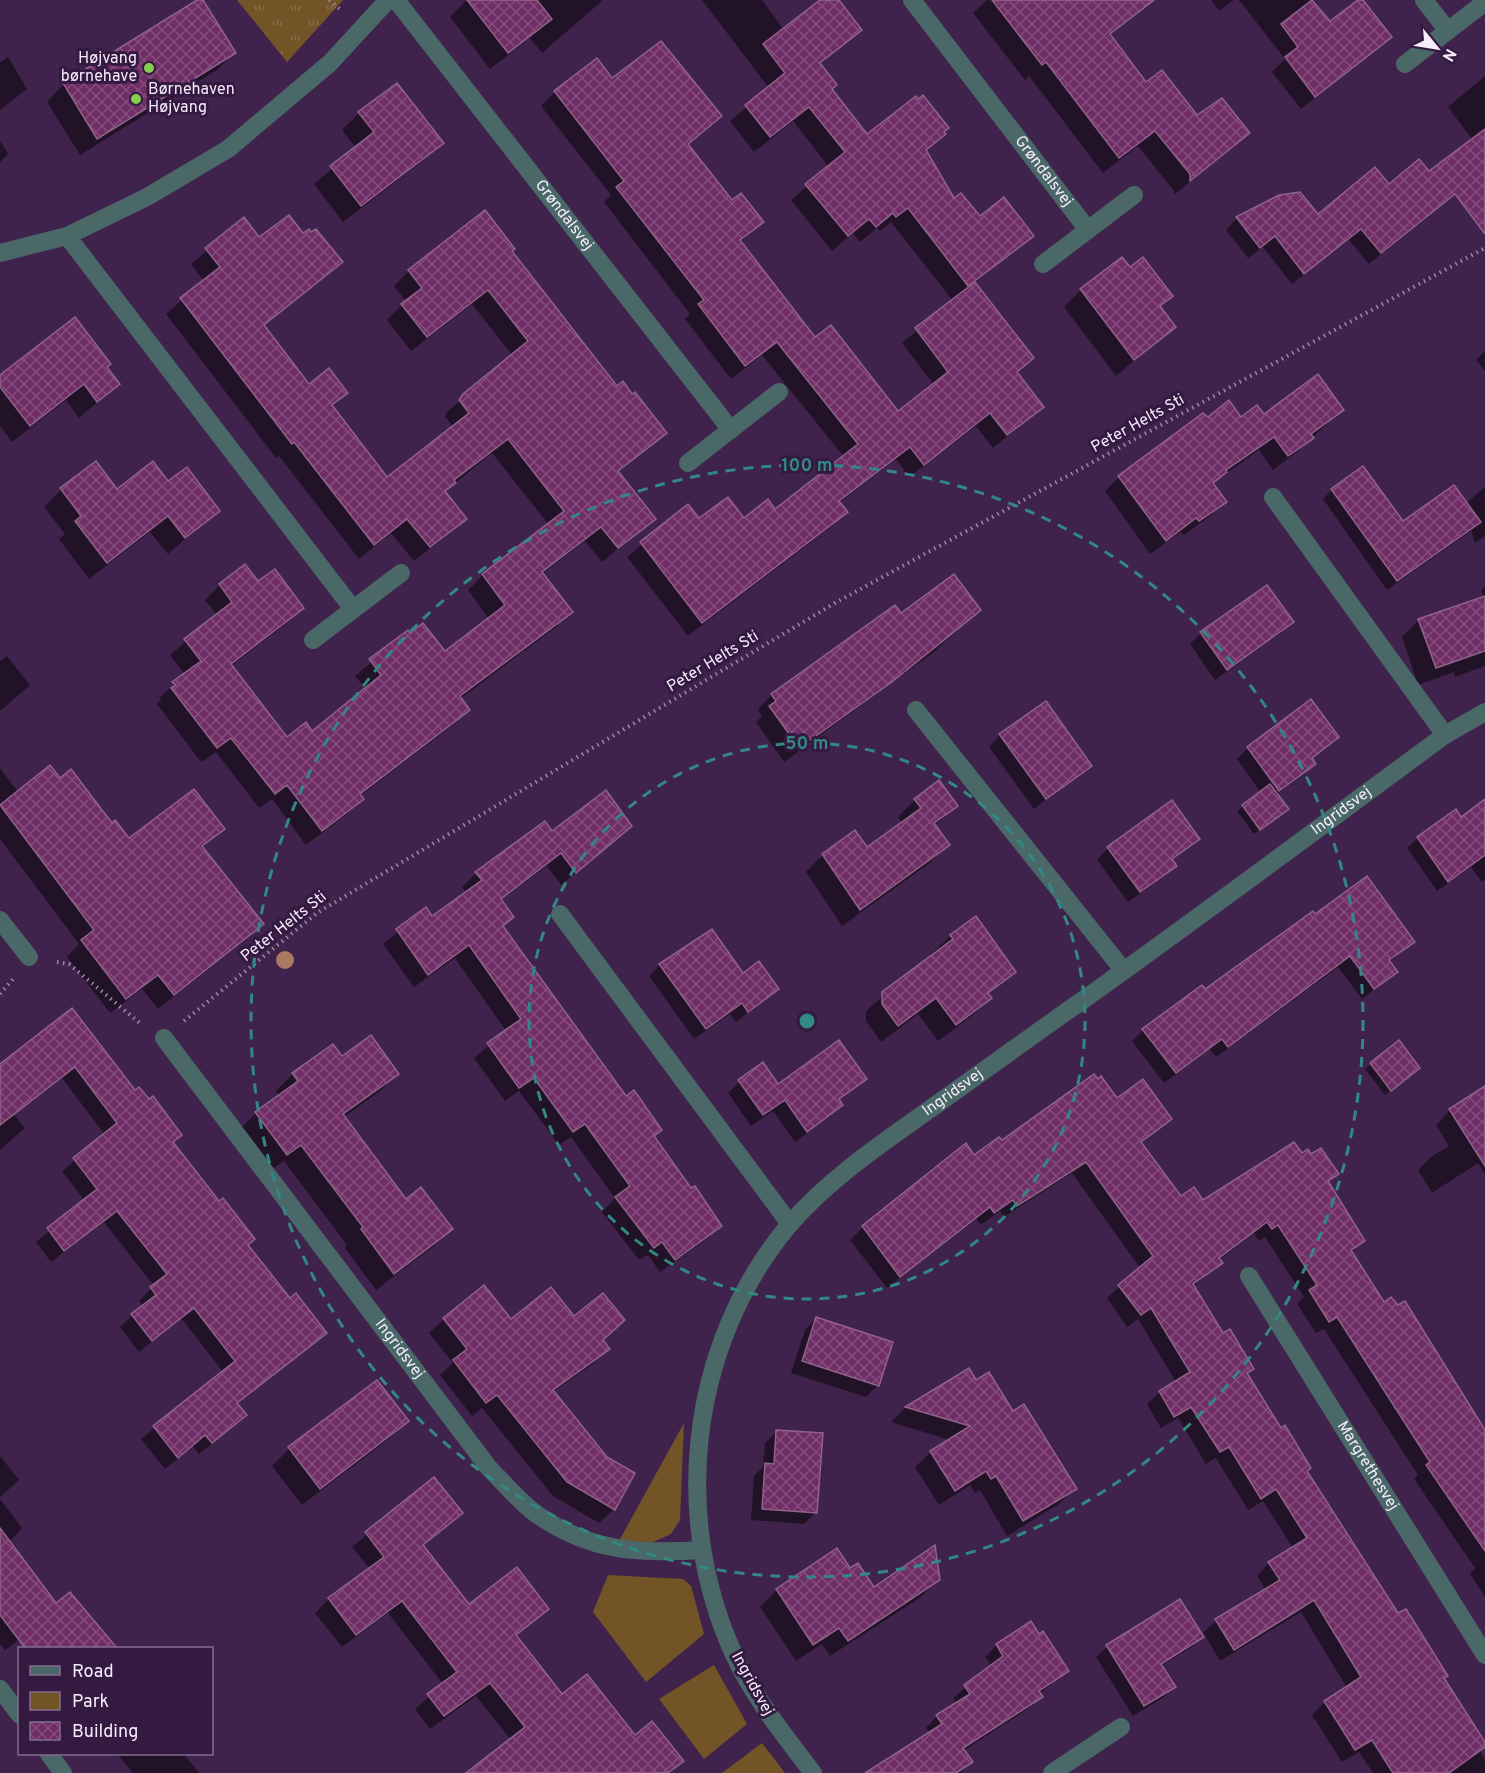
<svg xmlns="http://www.w3.org/2000/svg" width="1485" height="1773" font-family="Overpass,sans-serif">
  <style>
    .green { fill: #735427 }
    .park { fill: url(#park-tufts) }
    .shadow { fill: #0007 }
    .building { fill: url(#building-cross-hatch); stroke: #906387; stroke-width: 1.5 }
    .lines { fill: none; stroke-linecap: round; stroke-linejoin: round }
    .path { stroke: #9c89a6; stroke-width: 4; stroke-dasharray: 1.5 4.5; stroke-linecap: butt }
    .street { stroke: #4a6868; stroke-width: 18 }
    .tree { fill: #a87a61 }
    .ring { fill: none; stroke: #328883; stroke-width: 3; stroke-dasharray: 10 8 }
    .poi-dot { fill: #85cf4c; stroke: #341941; stroke-width: 2 }
    .labels { text-anchor: middle; dominant-baseline: central; stroke-width: 6; stroke-linejoin: round; paint-order: stroke }
    .poi-label { font-size: 16px; fill: #f6ecfc; stroke: #341941; text-anchor: end }
    .street-label { font-size: 16px; fill: #f6ecfc; stroke: #341941 }
    .centre { fill: #328883; stroke: #341941; stroke-width: 3 }
    .ring-label { font-size: 18px; text-anchor: middle; font-weight: bold; fill: #328883; stroke: #341941; stroke-width: 6; stroke-linejoin: round; paint-order: stroke }
  </style>
  <defs>
    <pattern id="park-tufts" width="24" height="20" patternUnits="userSpaceOnUse" patternTransform="scale(1.5)"><rect width="24" height="20" fill="#735427"/><path d="M3 7l-1-3M5 7V3M7 7l1-3M15 17l-1-3M17 17v-4M19 17l1-3" fill="none" stroke="#886d47"/></pattern>
    <pattern id="building-cross-hatch" width="8" height="8" patternUnits="userSpaceOnUse" patternTransform="scale(1.5)"><rect width="8" height="8" fill="#702e66"/><path d="M0 0l8 8M0 8l8-8" fill="none" stroke="#854c7d"/></pattern>
  </defs>
  <rect width="100%" height="100%" fill="#3f234c"/>
  <g class="green">
    <path d="M684 1423 680 1520 671 1534 653 1542 619 1541Z"/>
    <path d="M608 1575 683 1579 691 1586 704 1634 646 1682 593 1612Z"/>
    <path d="M714 1665 747 1724 704 1759 659 1699Z"/>
    <path d="M762 1743 785 1773H722Z"/>
  </g>
  <path class="park" d="M237 0H343L287 62Z"/>
  <g class="shadow">
    <path d="M201 0 234 53 217 70 80 155 47 102 64 84Z"/>
    <path d="M467 0H601L602 1 542 53 530 38 490 69 450 17Z"/>
    <path d="M702 0H762L784 30 823 0H837L860 30 820 65 831 89 866 136 942 132 944 134 925 152 954 200 979 218 1032 235 974 283 1032 358 1017 374 1042 407 993 448 976 426 909 477 896 459 839 503 846 512 832 526 688 636 627 557 688 506 698 520H743L775 511 844 457 762 355 731 379 685 319 690 314 604 202 611 195 541 106 555 92 612 80 720 116 687 145 732 203 762 222 740 242 815 339 898 413 934 385 902 343 953 301 891 222 880 231 877 228 860 242 853 233 832 251 791 200 829 167 793 121 754 152 730 121 769 88Z"/>
    <path d="M987 0H1117L1130 17 1110 36 1146 84 1197 117 1248 133 1174 195V191L1138 146 1103 173 1029 76 1025 80 973 13Z"/>
    <path d="M1211 0H1234L1219 11Z"/>
    <path d="M1239 0H1313L1330 23 1362 0 1390 37 1301 109 1272 72 1285 59Z"/>
    <path d="M8 57 27 89 0 110V62Z"/>
    <path d="M1485 76V146L1480 150 1448 107Z"/>
    <path d="M359 113 442 143 424 160 343 222 314 184 356 148 342 130Z"/>
    <path d="M0 140 8 154 0 162Z"/>
    <path d="M1389 186 1438 206 1369 264 1349 240 1292 284 1263 247 1248 258 1226 230 1237 218 1280 197 1318 216Z"/>
    <path d="M244 220 259 239 303 236 341 262 263 327 309 386 346 393 332 408 387 479 453 427 445 416 448 411 513 356 472 304 411 351 387 320 406 301 394 286 409 271 510 252 616 388 665 433 617 473 654 519 602 562 585 541 542 574 571 612 556 627 460 699 468 710 453 725 360 796 362 799 347 814 306 845 272 799 259 808 216 752 201 762 157 704 161 700 159 698 185 675 170 655 217 615 205 600 220 585 258 583 302 608 287 623 231 666 286 739 312 733 366 689 355 676 407 632 445 654 489 619 468 590 483 575 549 525 492 453 444 492 465 518 450 533 414 561 391 533 359 559 279 456 276 458 166 314 204 281 191 264Z"/>
    <path d="M1129 270 1171 296 1159 308 1174 327 1116 376 1064 307 1081 290Z"/>
    <path d="M1485 351V371L1476 360Z"/>
    <path d="M0 377 118 384 79 418 66 400 12 442 0 426Z"/>
    <path d="M1342 410 1297 452 1273 470 1259 450 1220 478 1213 484 1225 501 1210 516 1184 535 1181 532 1150 554 1105 491 1119 477 1208 418 1241 419Z"/>
    <path d="M96 463 117 491 168 483 218 511 168 554 150 532 89 579 59 539 65 534 44 507 61 490Z"/>
    <path d="M1485 487V536L1475 543 1471 531 1387 590 1323 499 1332 490 1402 523 1465 504Z"/>
    <path d="M1485 587V666L1455 677 1454 672 1418 685 1402 637 1419 620 1484 598 1481 591Z"/>
    <path d="M894 607 900 615 979 610 934 652 784 762 756 722 762 716 758 709 772 695Z"/>
    <path d="M1292 622 1281 633 1215 680 1190 644 1201 633Z"/>
    <path d="M7 656 30 685 0 711V661Z"/>
    <path d="M1045 704 1090 765 1034 809 989 747 1000 735Z"/>
    <path d="M1337 737 1311 760 1314 764 1303 775 1276 795 1281 814 1254 834 1237 811 1261 793 1237 759 1248 748Z"/>
    <path d="M0 768 18 792 60 780 129 840 223 828 201 848 262 924 247 939 158 1009 142 989 110 1013 67 957 79 944 0 839Z"/>
    <path d="M915 800 956 806 934 826 948 845 931 862 842 926 806 872 823 855 855 832 867 849 903 824 898 817Z"/>
    <path d="M1485 801V880L1482 882 1471 867 1437 891 1407 848 1418 838 1460 819Z"/>
    <path d="M630 826 561 885 547 866 500 901 502 927 691 1190 720 1225 707 1239 660 1272 648 1255 639 1260 602 1212 615 1198 571 1137 559 1145 519 1091 505 1101 474 1058 506 1031 455 958 414 987 383 944 426 909 432 918 467 893 462 887 476 873 551 833Z"/>
    <path d="M1198 838 1171 861 1175 865 1163 877 1128 902 1097 860 1108 848Z"/>
    <path d="M1315 916 1413 942 1389 962 1396 972 1362 999 1338 967 1216 1057 1210 1049 1164 1083 1132 1041 1143 1030Z"/>
    <path d="M976 919 1014 972 988 995 990 998 973 1015 938 1041 918 1014 881 1042 866 1021V1011L951 936Z"/>
    <path d="M660 965 743 975 777 989 736 1022 730 1014 694 1039 649 976Z"/>
    <path d="M72 1010 246 1245 289 1300 325 1333 236 1404 245 1415 233 1427 199 1454 193 1446 165 1469 141 1439 223 1372 182 1319 139 1352 120 1327 143 1306 139 1301 154 1286 104 1222 51 1262 36 1242 85 1201 62 1171 105 1135 62 1078 14 1115 25 1128 0 1150V1066Z"/>
    <path d="M341 1058 397 1074 380 1091 344 1117 406 1201 451 1229 434 1246 376 1290 345 1248 347 1245 284 1161 269 1171 239 1130 256 1113 279 1096 276 1091 293 1074Z"/>
    <path d="M1371 1064 1413 1073 1385 1095 1365 1069Z"/>
    <path d="M865 1079 838 1101 841 1105 830 1116 795 1142 773 1111 751 1126 728 1093 739 1082 778 1086Z"/>
    <path d="M1485 1088V1174L1478 1163 1432 1193 1418 1170 1432 1156 1449 1146 1436 1125 1450 1110Z"/>
    <path d="M1117 1100 1170 1118 1140 1144 1180 1198 1203 1202 1301 1155 1311 1156 1337 1174 1327 1184 1363 1241 1351 1253 1485 1449V1597L1470 1574 1475 1568 1414 1479 1418 1475 1324 1329 1316 1333 1297 1304 1304 1297 1265 1237 1259 1241 1254 1233 1219 1260 1221 1263 1193 1287 1222 1335 1252 1368 1246 1374 1306 1472 1398 1615 1443 1678 1485 1760V1773H1373L1359 1752 1342 1762 1312 1715 1325 1702 1347 1688 1301 1612 1220 1661 1204 1634 1192 1647 1161 1666 1174 1686 1164 1697 1133 1716 1096 1657 1107 1647 1180 1601 1201 1635 1216 1621 1266 1590 1257 1576 1269 1563 1293 1548 1263 1501 1248 1510 1216 1458 1206 1464 1178 1418 1161 1428 1147 1404 1160 1392 1176 1382 1138 1319 1127 1327 1107 1298 1140 1268 1072 1173 1004 1217 1000 1211 981 1225 976 1219 887 1288 850 1240 863 1227 974 1157 1001 1142Z"/>
    <path d="M574 1318 623 1320 602 1341 608 1349 594 1363 553 1392 614 1509 599 1523 553 1496 482 1408 472 1416 440 1375 453 1363 429 1333 444 1319 510 1321Z"/>
    <path d="M816 1319 878 1385 866 1397 791 1373 805 1330Z"/>
    <path d="M968 1370 975 1382 1013 1413 1075 1488 1059 1504 1007 1536 980 1490 975 1493 970 1485 939 1505 915 1467 931 1452 950 1440 891 1422 905 1408Z"/>
    <path d="M407 1421 390 1438 302 1505 272 1466 289 1449Z"/>
    <path d="M777 1431 816 1512 804 1524 751 1520 754 1476 763 1467 765 1443Z"/>
    <path d="M0 1456 19 1480 0 1497Z"/>
    <path d="M434 1479 461 1513 423 1546 468 1606 547 1609 515 1637 562 1696 682 1761 670 1773H468L511 1740 476 1696 430 1729 415 1709 443 1684 388 1613 342 1647 315 1613 329 1599 370 1569 352 1547Z"/>
    <path d="M0 1499 22 1528 9 1542 55 1605 70 1594 115 1648H28L20 1639 5 1650 0 1644Z"/>
    <path d="M850 1570 874 1589 938 1579 921 1597 830 1656 822 1644 796 1661 760 1607 777 1590Z"/>
    <path d="M1031 1623 1067 1671 1039 1694 1041 1697 1029 1708 963 1751 971 1762 960 1773H876L930 1733 926 1728 937 1716 957 1704 953 1698 992 1666 985 1657 997 1645Z"/>
    <path d="M117 1754H184L199 1773H133Z"/>
  </g>
  <g class="building">
    <path d="M197 0H203L236 53 97 139 63 83Z"/>
    <path d="M467 0H537L552 19 508 53Z"/>
    <path d="M820 0H839L862 30 820 63 837 85 832 89 867 134 916 96 918 99 923 95 949 128 944 132 946 134 926 150 954 198 961 193 980 216 1004 197 1034 236 968 286 908 208 896 217 893 213 876 227 869 219 848 236 805 184 845 152 809 107 770 137 745 105 785 73 763 44Z"/>
    <path d="M992 0H1154L1110 34 1146 82 1162 70 1197 115 1222 98 1250 133 1190 181V174L1155 131 1119 158 1046 62 1042 65Z"/>
    <path d="M1312 0 1330 21 1358 0H1363L1392 37 1315 97 1285 57 1298 47 1281 24Z"/>
    <path d="M661 41 722 116 688 144 732 200 741 193 764 222 740 240 815 337 831 325 898 411 948 372 915 328 975 282 1034 358 1017 372 1044 407 1007 435 990 413 924 465 910 447 839 501 848 512 702 623 640 542 688 504 699 518 728 497 744 518 768 499 775 509 858 444 777 342 745 366 698 304 704 300 616 187 624 181 554 91 597 58 612 78Z"/>
    <path d="M397 83 444 143 361 206 330 166 374 132 358 112Z"/>
    <path d="M1485 129V234L1455 194 1381 253 1361 229 1304 274 1275 236 1260 248 1236 217 1279 195 1300 192 1318 214 1375 167 1389 184 1419 159 1429 171Z"/>
    <path d="M485 210 515 249 512 251 617 386 623 381 632 394 635 392 667 433 618 471 656 519 618 548 601 527 542 572 573 612 460 696 470 710 360 794 364 799 322 831 287 785 275 794 231 738 217 748 171 688 176 685 172 682 201 661 184 639 232 602 219 584 245 564 258 581 275 569 304 608 231 664 287 737 306 722 312 731 381 675 369 659 408 630 410 633 423 623 445 651 505 605 482 574 564 511 508 439 454 480 456 483 445 491 467 519 430 547 407 519 374 545 294 442 292 444 180 298 220 267 205 248 244 217 259 237 289 215 303 233 309 229 311 232 316 229 343 262 264 325 309 384 329 368 348 393 332 405 387 477 469 413 459 400 463 394 528 341 488 290 427 337 401 304 422 288 408 270Z"/>
    <path d="M1122 257 1130 267 1143 257 1173 296 1160 306 1176 327 1134 360 1080 289Z"/>
    <path d="M75 317 111 364 107 367 120 384 97 402 84 384 30 426 0 387V375Z"/>
    <path d="M1318 374 1344 410 1311 434 1314 438 1288 456 1274 437 1226 470 1227 472 1213 483 1227 502 1199 521 1196 518 1166 541 1118 476 1203 413 1208 417 1229 400 1241 417 1257 405 1264 414Z"/>
    <path d="M96 461 117 489 153 461 168 481 187 467 220 511 185 538 168 516 107 563 75 521 81 516 60 488Z"/>
    <path d="M1363 466 1403 521 1454 485 1481 522 1397 581 1331 489Z"/>
    <path d="M954 574 981 610 892 682 799 748 769 706 776 701 771 694 895 605 901 613Z"/>
    <path d="M1267 585 1294 622 1227 670 1200 632Z"/>
    <path d="M1485 596V651L1436 668 1418 619Z"/>
    <path d="M1311 699 1339 737 1312 758 1316 764 1279 791 1247 747Z"/>
    <path d="M1046 701 1092 766 1046 799 999 734Z"/>
    <path d="M50 765 60 778 71 769 112 823 115 820 129 838 194 789 225 829 202 846 264 924 174 995 158 975 126 999 81 940 94 930 0 805Z"/>
    <path d="M939 780 958 806 934 823 950 845 860 910 822 854 855 830 867 847 921 808 914 799Z"/>
    <path d="M1270 784 1289 809 1260 830 1242 805Z"/>
    <path d="M606 790 632 826 576 873 561 853 501 899 514 917 503 926 626 1096 634 1090 662 1130 654 1136 691 1188 695 1186 722 1226 675 1260 662 1242 654 1248 615 1197 630 1186 585 1124 573 1132 534 1078 519 1088 487 1043 521 1019 469 945 428 975 396 929 426 907 432 916 482 880 475 872 545 821 552 831Z"/>
    <path d="M1485 799V855L1448 882 1417 837 1456 809 1461 817Z"/>
    <path d="M1172 800 1200 839 1172 859 1177 866 1140 892 1107 847Z"/>
    <path d="M1367 876 1415 942 1389 960 1398 972 1374 989 1350 956 1228 1047 1222 1039 1176 1073 1142 1029 1202 985 1205 989 1313 911 1315 914Z"/>
    <path d="M976 916 1016 972 988 993 992 998 956 1025 936 998 898 1026 882 1004V992L953 939 950 935Z"/>
    <path d="M712 929 743 973 759 961 779 989 748 1012 742 1003 706 1029 659 964Z"/>
    <path d="M72 1008 135 1090 139 1087 149 1099 153 1096 182 1135 173 1142 219 1201 223 1198 255 1239 248 1245 290 1298 296 1293 327 1333 237 1403 247 1415 212 1443 205 1435 178 1458 153 1426 235 1361 194 1308 152 1341 131 1314 156 1295 150 1287 167 1274 117 1211 64 1251 47 1228 97 1189 73 1158 117 1123 75 1067 0 1125V1064Z"/>
    <path d="M371 1035 399 1074 343 1114 406 1199 421 1187 453 1229 394 1274 361 1229 363 1227 301 1145 287 1155 255 1112 298 1081 292 1073 333 1044 342 1056Z"/>
    <path d="M839 1040 867 1079 839 1099 843 1105 807 1132 785 1100 763 1115 738 1080 763 1062 778 1084Z"/>
    <path d="M1399 1040 1420 1068 1391 1091 1370 1063Z"/>
    <path d="M1094 1074 1098 1079 1101 1076 1117 1098 1143 1079 1172 1119 1141 1142 1181 1196 1194 1187 1203 1200 1294 1142 1302 1153 1308 1149 1311 1154 1321 1148 1339 1174 1328 1181 1365 1241 1351 1250 1384 1302 1391 1297 1398 1305 1405 1301 1485 1430V1551L1426 1465 1430 1462 1337 1317 1329 1322 1309 1290 1317 1285 1278 1225 1272 1229 1267 1222 1219 1258 1223 1263 1193 1284 1223 1333 1230 1329 1254 1369 1247 1373 1281 1428 1285 1425 1311 1468 1307 1471 1398 1613 1406 1609 1448 1676 1444 1678 1485 1742V1747L1449 1773H1393L1372 1740 1355 1750 1324 1701 1361 1677 1314 1600 1234 1650 1215 1619 1280 1580 1268 1562 1307 1538 1276 1489 1261 1499 1229 1447 1220 1452 1191 1407 1174 1417 1159 1391 1190 1372 1151 1308 1141 1315 1118 1285 1153 1256 1086 1162 1017 1206 1013 1200 994 1213 990 1207 900 1277 862 1226 966 1143 974 1155 999 1137 1002 1140Z"/>
    <path d="M1485 1086V1166L1449 1109Z"/>
    <path d="M484 1285 511 1319 551 1287 574 1316 603 1293 625 1320 603 1340 610 1349 553 1390 607 1457 635 1473 615 1510 567 1482 497 1395 486 1403 453 1360 467 1349 443 1318Z"/>
    <path d="M816 1317 893 1342 879 1386 802 1361Z"/>
    <path d="M969 1368 976 1380 989 1372 1013 1411 1024 1404 1077 1489 1023 1521 996 1476 991 1479 986 1471 955 1491 930 1451 970 1426 905 1407Z"/>
    <path d="M377 1380 409 1421 320 1489 288 1447Z"/>
    <path d="M776 1430 823 1433 817 1513 762 1509 765 1463 774 1464Z"/>
    <path d="M434 1477 463 1513 423 1545 469 1604 517 1567 549 1609 516 1635 562 1694 587 1674 635 1735 652 1721 684 1761 668 1773H466L525 1727 490 1683 444 1716 427 1694 457 1672 402 1601 356 1635 328 1598 384 1557 365 1532Z"/>
    <path d="M0 1528 56 1603 70 1592 117 1648H25L0 1615Z"/>
    <path d="M935 1545 940 1580 848 1641 839 1628 813 1645 776 1589 837 1548 850 1568 858 1563 874 1587Z"/>
    <path d="M1180 1599 1204 1637 1161 1664 1176 1687 1144 1706 1106 1645Z"/>
    <path d="M1031 1621 1039 1634 1043 1631 1069 1671 1039 1691 1043 1697 963 1748 973 1762 956 1773H865L942 1724 936 1715 970 1694 964 1685 1003 1656 996 1644Z"/>
  </g>
  <g class="lines">
    <g class="path">
      <path d="M329 0 341 10"/>
      <path d="M57 962 69 964 141 1024"/>
      <path d="M0 994 13 979"/>
      <path d="M184 1021 317 913 835 603 1485 248"/>
    </g>
    <g class="street">
      <path id="s1" d="M396 0 731 430"/>
      <path id="s2" d="M912 0 1088 230"/>
      <path d="M1424 0 1448 31"/>
      <path d="M1405 64 1485 2"/>
      <path d="M67 236 353 609"/>
      <path d="M0 253 67 236 147 197 228 149 330 63 388 0"/>
      <path d="M1043 264 1134 195"/>
      <path d="M688 463 779 392"/>
      <path d="M1273 497 1445 735"/>
      <path d="M313 640 401 573"/>
      <path d="M916 710 1124 971"/>
      <path d="M560 914 790 1224"/>
      <path d="M0 920 29 957"/>
      <path id="s3" d="M164 1038 489 1468C504 1483 519 1501 535 1513 589 1552 639 1554 702 1550"/>
      <path id="s4" d="M1249 1276 1485 1655"/>
      <path d="M0 1689 20 1715"/>
      <path d="M49 1754 63 1773"/>
      <path id="s5" d="M813 1773C787 1739 760 1705 740 1667 669 1526 687 1347 789 1225 828 1180 878 1146 926 1112 978 1075 1030 1037 1083 1000 1205 913 1324 824 1445 735L1485 712"/>
      <path d="M1052 1773 1121 1727"/>
    </g>
  </g>
  <circle class="tree" cx="285" cy="960" r="9"/>
  <g class="ring">
    <circle cx="807" cy="1021" r="278"/>
    <circle cx="807" cy="1021" r="556"/>
  </g>
  <g class="poi-dot">
    <circle cx="149" cy="68" r="6"/>
    <circle cx="136" cy="99" r="6"/>
  </g>
  <g class="labels">
    <g class="poi-label">
      <text x="137" y="59">Højvang<tspan x="137" dy="18">børnehave</tspan></text>
      <text x="148" y="90" text-anchor="start">Børnehaven<tspan x="148" dy="18">Højvang</tspan></text>
    </g>
    <g class="street-label">
      <text stroke="none"><textPath href="#s2" startOffset="216">Grøndalsvej</textPath></text>
      <text stroke="none"><textPath href="#s1" startOffset="273">Grøndalsvej</textPath></text>
      <text transform="translate(1138 424) rotate(-29)">Peter Helts Sti</text>
      <text transform="translate(713 662) rotate(-31)">Peter Helts Sti</text>
      <text stroke="none"><textPath href="#s5" startOffset="1290">Ingridsvej</textPath></text>
      <text transform="translate(284 927) rotate(-38)">Peter Helts Sti</text>
      <text stroke="none"><textPath href="#s5" startOffset="810">Ingridsvej</textPath></text>
      <text stroke="none"><textPath href="#s3" startOffset="390">Ingridsvej</textPath></text>
      <text stroke="none"><textPath href="#s4" startOffset="224">Margrethesvej</textPath></text>
      <text transform="translate(752 1684) rotate(61)">Ingridsvej</text>
    </g>
  </g>
  <circle cx="807" cy="1021" r="9" class="centre"/>
  <g class="ring-label">
    <text x="807" y="471">100 m</text>
    <text x="807" y="749">50 m</text>
  </g>
  <rect x="18" y="1647" width="195" height="108" fill="#341941" stroke="#826d8c" stroke-width="1.5"/>
  <rect x="30" y="1666" width="30" height="9" fill="#4a6868" stroke="#826d8c" stroke-width="1.5"/>
  <text x="72" y="1677" font-size="18" fill="#f6ecfc">Road</text>
  <rect x="30" y="1692" width="30" height="18" fill="#735427" stroke="#826d8c" stroke-width="1.5"/>
  <text x="72" y="1707" font-size="18" fill="#f6ecfc">Park</text>
  <rect x="30" y="1722" width="30" height="18" fill="url(#building-cross-hatch)" stroke="#826d8c" stroke-width="1.5"/>
  <text x="72" y="1737" font-size="18" fill="#f6ecfc">Building</text>
  <g transform="translate(1437 48) rotate(120)" stroke="#341941" stroke-width="4.5" paint-order="stroke">
  <path d="M0-4.5L10 22L0 15L-10 22Z" fill="#f6ecfc"/>
  <text y="-9" font-size="16" font-weight="bold" text-anchor="middle" fill="#f6ecfc">N</text>
  </g>
</svg>
